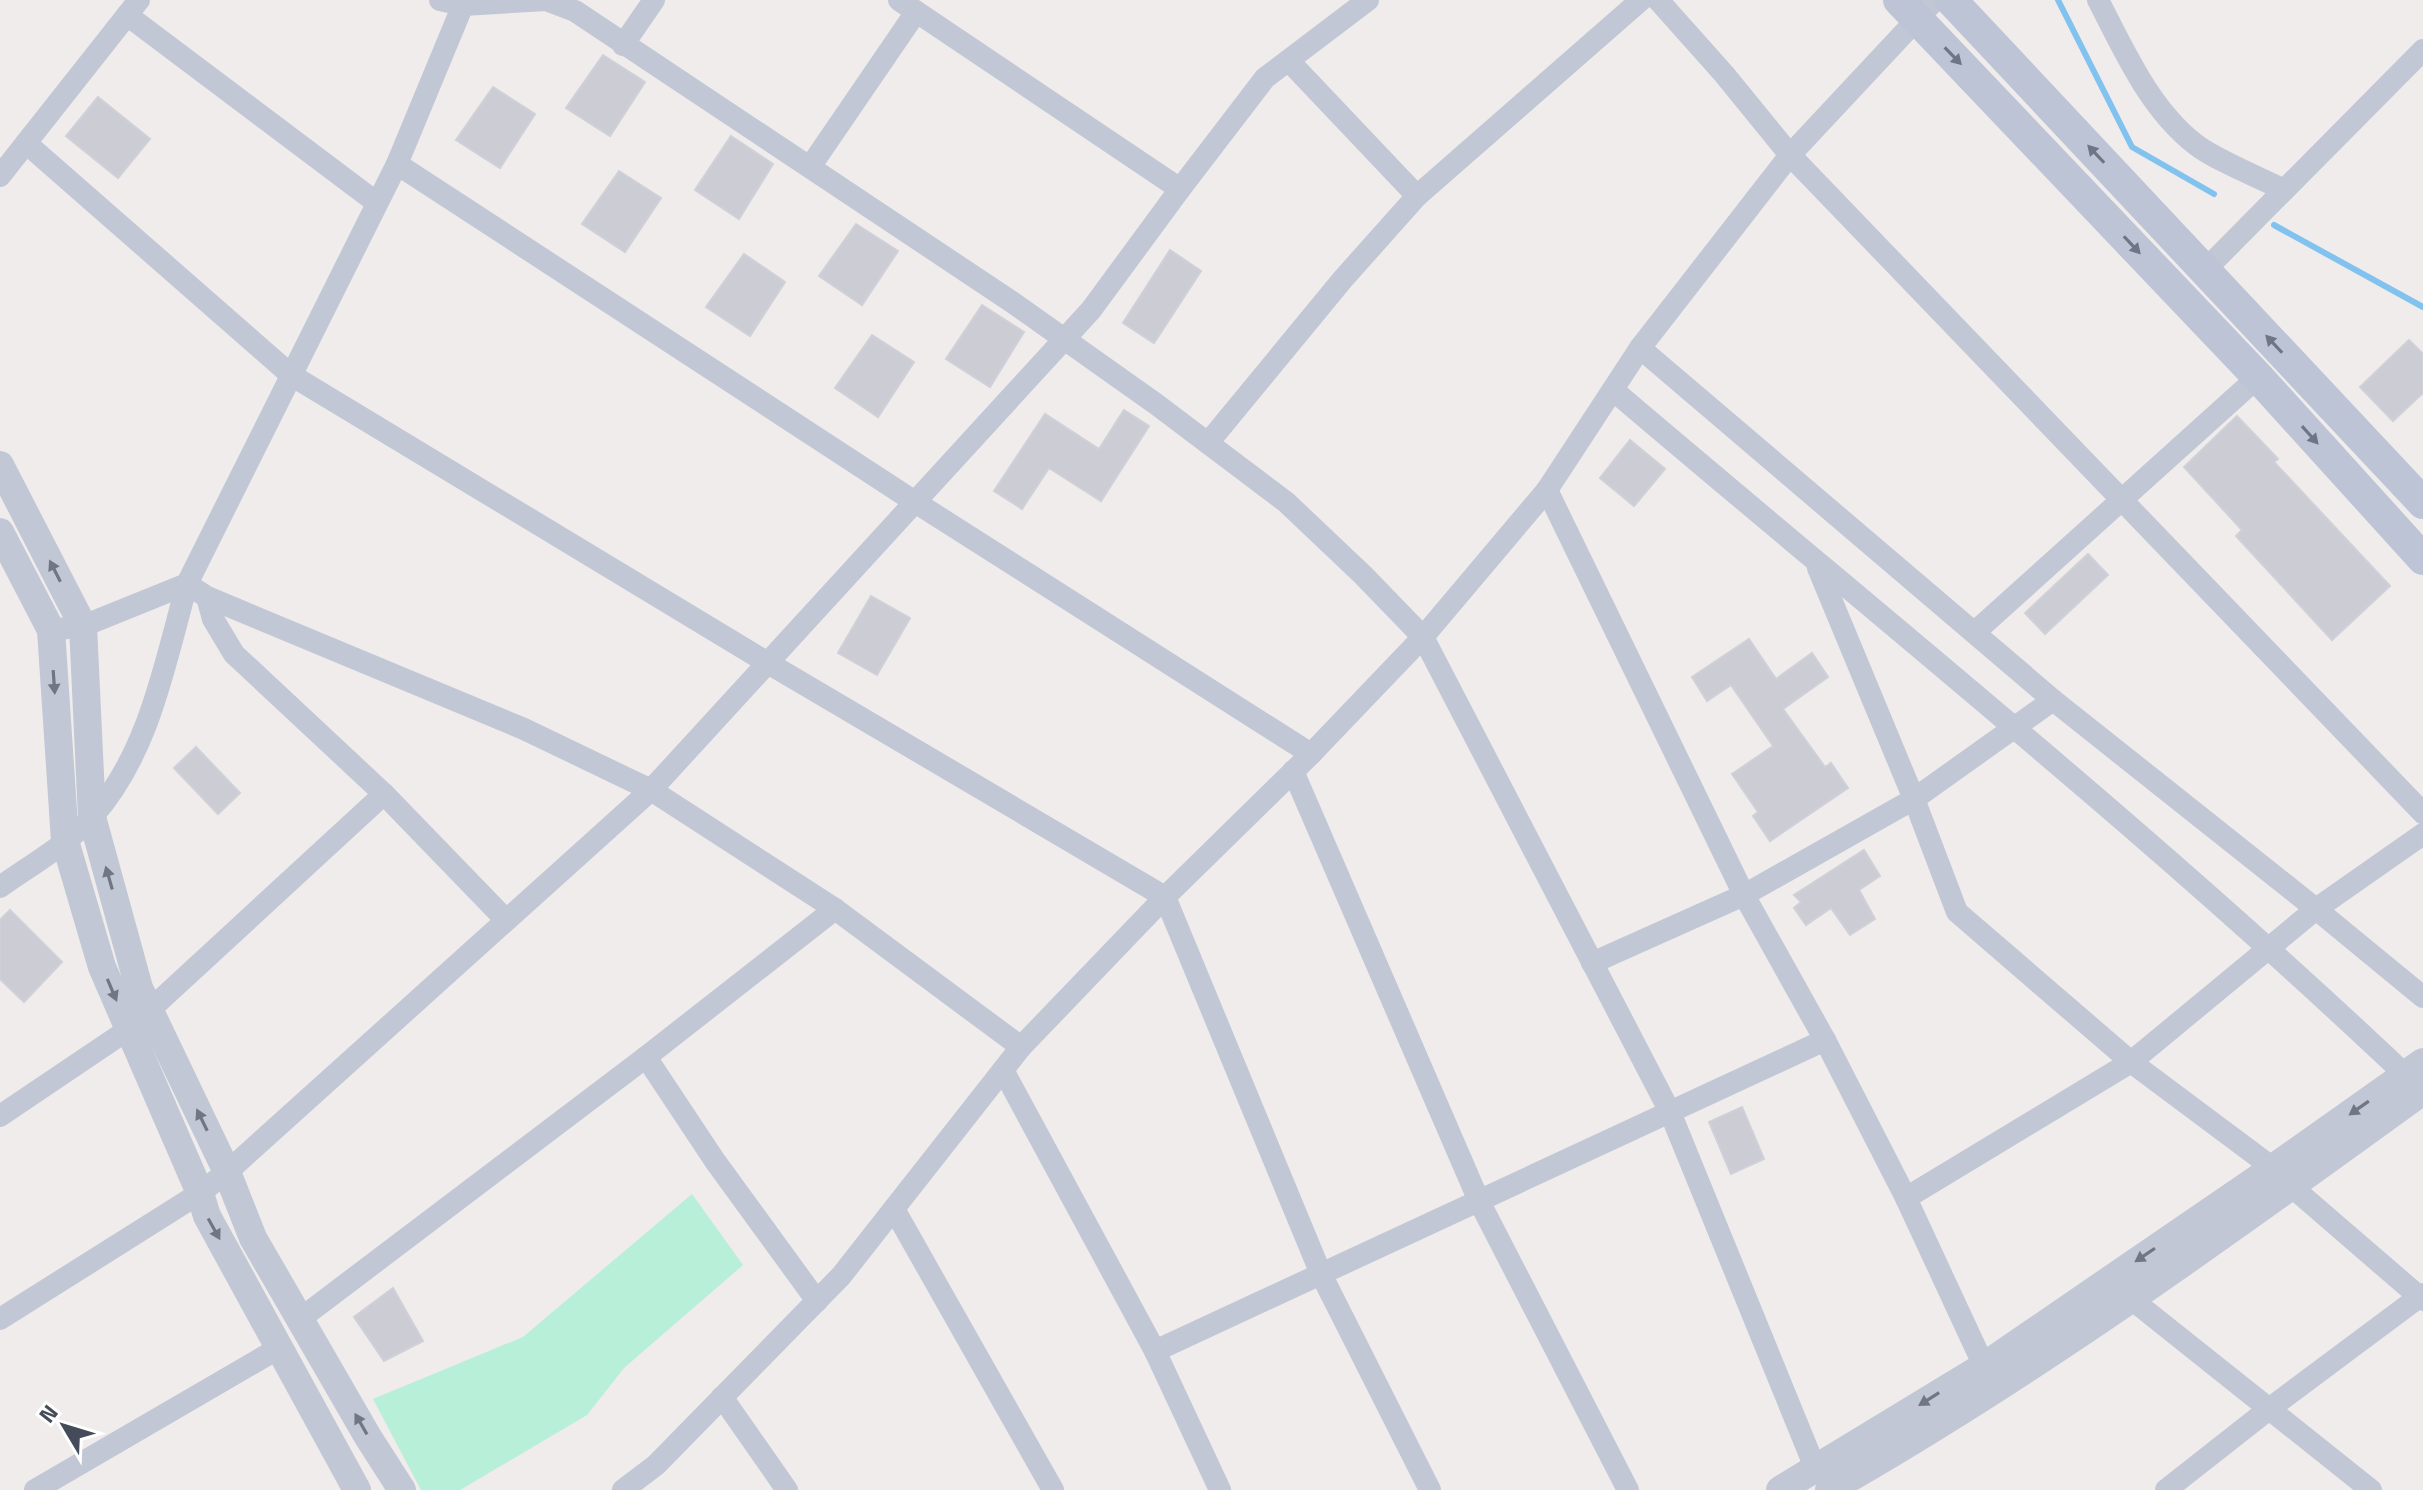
<svg xmlns="http://www.w3.org/2000/svg" width="2423" height="1490" font-family="'Titillium Web',sans-serif">
  <style>
    .green { fill: #b7efd8 }
    .lines { fill: none; stroke-linecap: round; stroke-linejoin: round }
    .stream { stroke: #82c2ee; stroke-width: 6 }
    .building { fill: #cbccd4; stroke: #cfd0d8; stroke-width: 2 }
    .minor { stroke: #c1c7d4; stroke-width: 22 }
    .tertiary { stroke: #c1c7d4; stroke-width: 28 }
    .secondary { stroke: #bdc4d6; stroke-width: 32 }
    .oneway { fill: #6e7585 }
    .oneway2 { fill: #707684 }
  </style>
  <rect width="100%" height="100%" fill="#efeceb"/>
  <path class="green" d="M692 1194 743 1265 624 1368 587 1415 460 1490H421L373 1399 523 1337Z"/>
  <g class="lines">
    <g class="stream">
      <path d="M2058 0 2132 147 2214 194"/>
      <path d="M2274 225 2423 307"/>
    </g>
  </g>
  <g class="building">
    <path d="M603 55 645 82 610 136 566 108Z"/>
    <path d="M493 87 535 114 500 168 456 140Z"/>
    <path d="M98 97 150 139 118 178 66 136Z"/>
    <path d="M731 136 773 164 739 219 695 190Z"/>
    <path d="M619 171 661 198 625 252 582 224Z"/>
    <path d="M856 224 898 251 862 305 819 276Z"/>
    <path d="M1170 250 1201 271 1154 343 1123 323Z"/>
    <path d="M744 254 785 282 750 336 706 307Z"/>
    <path d="M982 305 1024 332 990 387 946 359Z"/>
    <path d="M872 335 914 362 878 417 835 388Z"/>
    <path d="M2409 340 2423 354V393L2393 421 2360 387Z"/>
    <path d="M1124 410 1149 426 1101 501 1049 468 1022 509 994 491 1045 414 1099 449Z"/>
    <path d="M2237 416 2278 459 2274 462 2390 586 2332 640 2236 536 2242 530 2184 467Z"/>
    <path d="M1630 440 1665 469 1634 506 1600 478Z"/>
    <path d="M2088 554 2108 575 2045 634 2025 613Z"/>
    <path d="M871 596 910 618 877 675 838 653Z"/>
    <path d="M1749 639 1776 679 1812 653 1828 677 1783 709 1825 767 1831 763 1848 788 1770 841 1753 816 1758 812 1732 774 1773 746 1731 685 1707 701 1692 677Z"/>
    <path d="M196 747 240 793 218 814 174 768Z"/>
    <path d="M1864 850 1880 876 1859 890 1875 919 1850 935 1831 908 1806 925 1794 908 1801 902 1794 895Z"/>
    <path d="M10 910 62 962 24 1002 0 979V920Z"/>
    <path d="M1742 1107 1764 1159 1731 1174 1709 1122Z"/>
    <path d="M393 1288 423 1341 384 1361 354 1317Z"/>
  </g>
  <g class="lines">
    <g class="minor">
      <path d="M440 0 463 5 546 0 575 11 1012 302 1156 404 1286 502 1363 575 1423 637 1670 1112 1816 1470"/>
      <path d="M899 0 1180 189"/>
      <path d="M1658 0 1724 74 1790 155 2423 813"/>
      <path d="M2098 0C2124 50 2149 108 2195 144 2215 160 2259 177 2284 190"/>
      <path d="M127 15 377 203"/>
      <path d="M623 45 654 0"/>
      <path d="M1289 61 1417 196"/>
      <path d="M26 143 291 375 768 663 1165 897 1321 1274 1430 1490"/>
      <path d="M397 164 915 502 1311 754"/>
      <path d="M810 167 916 12"/>
      <path d="M0 176 139 0"/>
      <path d="M2205 270 2423 50"/>
      <path d="M1640 348 2053 700 2316 909 2423 997"/>
      <path d="M1613 390C1882 619 2160 841 2416 1085"/>
      <path d="M1208 443 1343 279 1417 196 1641 0"/>
      <path d="M1547 490 1744 895 1825 1040 1906 1198 1984 1366"/>
      <path d="M1818 568 1914 799 1957 912 2131 1062 2273 1168"/>
      <path d="M207 597 213 619 234 654 384 794 505 919"/>
      <path d="M51 630 83 626 187 584 397 164 465 0"/>
      <path d="M1975 632 2258 377"/>
      <path d="M1293 771 1479 1201 1628 1490"/>
      <path d="M0 887C31 865 67 845 93 816 149 753 165 663 187 584L207 597 524 729 651 790 835 909 1021 1047"/>
      <path d="M1592 963 1744 895 1914 799 2053 700"/>
      <path d="M646 1057 715 1161 817 1301"/>
      <path d="M1003 1070 1155 1351 1220 1490"/>
      <path d="M0 1116 129 1029 384 794"/>
      <path d="M2292 1187 2423 1300"/>
      <path d="M1906 1198 2131 1062 2316 909 2423 834"/>
      <path d="M894 1209 1053 1490"/>
      <path d="M2130 1298 2371 1490"/>
      <path d="M0 1319 200 1193 227 1172 651 790 1091 310 1180 189 1265 78 1368 0"/>
      <path d="M300 1319 646 1057 835 909"/>
      <path d="M1155 1351 1825 1040"/>
      <path d="M722 1397 787 1490"/>
      <path d="M35 1490 279 1348"/>
      <path d="M623 1490 656 1465 841 1276 1021 1047 1165 897 1311 754 1423 637 1547 490 1640 348 1790 155 1935 0"/>
      <path d="M2166 1490 2269 1409 2423 1294"/>
    </g>
    <g class="tertiary">
      <path d="M0 465 83 626 92 817 139 988 227 1172 253 1238 368 1437 402 1490"/>
      <path d="M0 532 51 630 65 841 102 967 200 1193 207 1216 357 1490"/>
      <path d="M1780 1490 1984 1366 2273 1168 2423 1062"/>
      <path d="M1829 1490C2036 1372 2230 1231 2423 1091"/>
    </g>
    <g class="secondary">
      <path d="M1899 0 2258 377 2423 559"/>
      <path d="M1951 0 2423 503"/>
    </g>
  </g>
  <defs><path id="oneway-solid" d="M-6-.8H1V-3.2L6.5 0L1 3.2V.8H-6Z" transform="scale(2)"/></defs>
  <g class="oneway">
    <use href="#oneway-solid" transform="translate(1953 56) rotate(46)"/>
    <use href="#oneway-solid" transform="translate(2096 154) rotate(-133)"/>
    <use href="#oneway-solid" transform="translate(2132 245) rotate(47)"/>
    <use href="#oneway-solid" transform="translate(2274 344) rotate(-133)"/>
    <use href="#oneway-solid" transform="translate(2310 435) rotate(48)"/>
  </g>
  <g class="oneway2">
    <use href="#oneway-solid" transform="translate(55 571) rotate(-117)"/>
    <use href="#oneway-solid" transform="translate(54 682) rotate(86)"/>
    <use href="#oneway-solid" transform="translate(109 878) rotate(-106)"/>
    <use href="#oneway-solid" transform="translate(112 990) rotate(67)"/>
    <use href="#oneway-solid" transform="translate(2359 1108) rotate(145)"/>
    <use href="#oneway-solid" transform="translate(202 1120) rotate(-116)"/>
    <use href="#oneway-solid" transform="translate(214 1229) rotate(61)"/>
    <use href="#oneway-solid" transform="translate(2145 1255) rotate(146)"/>
    <use href="#oneway-solid" transform="translate(1929 1399) rotate(148)"/>
    <use href="#oneway-solid" transform="translate(361 1424) rotate(-120)"/>
  </g>
  <g transform="translate(64 1426) rotate(308)" stroke="#ffffff" stroke-width="6" paint-order="stroke">
  <path d="M0-6L14 30L0 20L-14 30Z" fill="#444b59"/>
  <text y="-12" font-size="22" font-weight="bold" text-anchor="middle" fill="#444b59">N</text>
  </g>
</svg>
